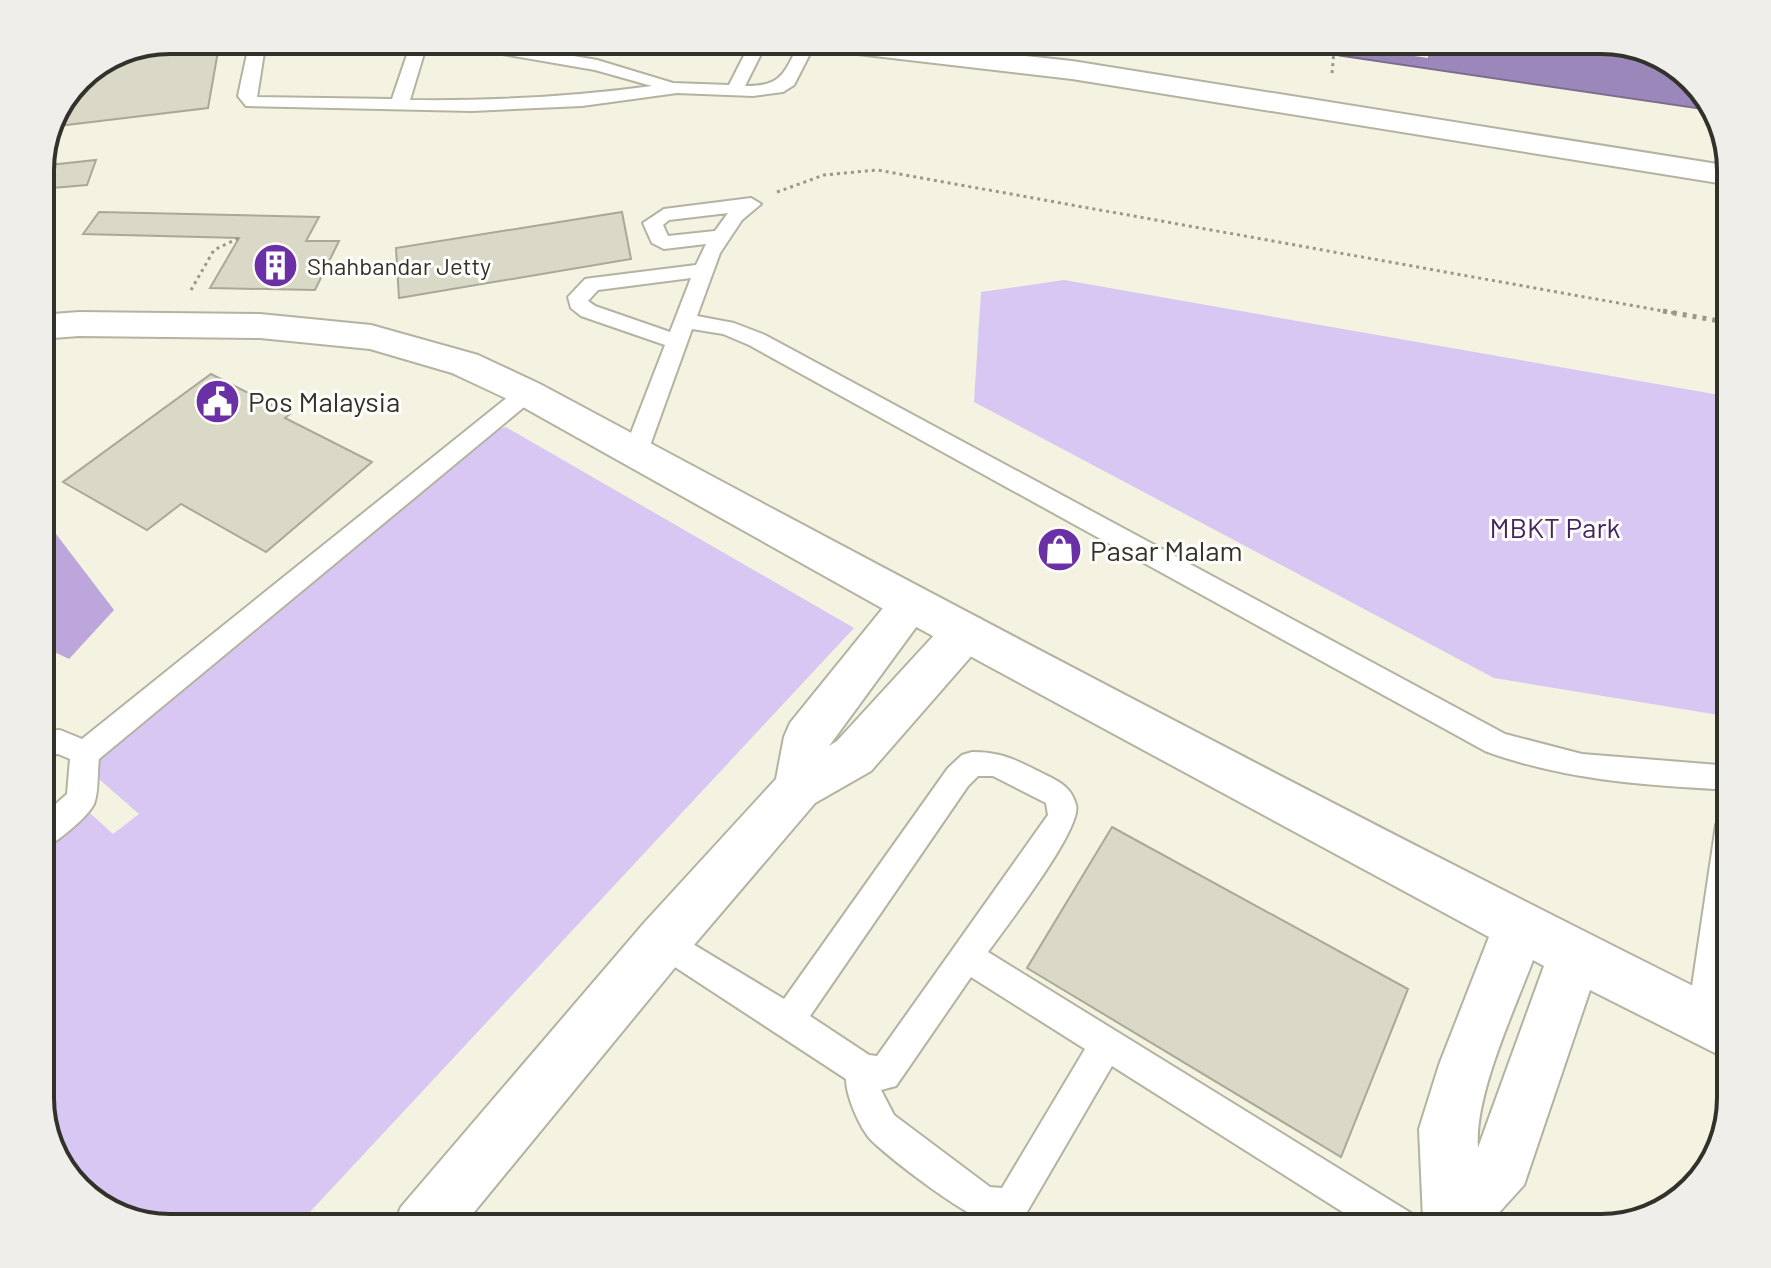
<svg xmlns="http://www.w3.org/2000/svg" width="1771" height="1268" font-family="Barlow,sans-serif">
  <style>
    .green { fill: #d8c7f3 }
    .forest { fill: #bca6dc }
    .water { fill: #9c87bb; stroke: #7c6d90; stroke-width: 2 }
    .pier { fill: #f4f2e0 }
    .building { fill: #dad8c6; stroke: #aaa897; stroke-width: 2 }
    .lines { fill: none; stroke-linecap: round; stroke-linejoin: round }
    .lane-casing { stroke: #b4b2a1; stroke-width: 4 }
    .street-casing { stroke: #b4b2a1; stroke-width: 4 }
    .secondary-casing { stroke: #b4b2a1; stroke-width: 4 }
    .path-far1 { stroke: #99988b; stroke-width: 3; stroke-dasharray: 3 4; stroke-linecap: butt }
    .path { stroke: #99988b; stroke-width: 5; stroke-dasharray: 4 6; stroke-linecap: butt }
    .lane { fill: #fff; fill-rule: evenodd }
    .street { fill: #fff; fill-rule: evenodd }
    .secondary { fill: #fff; fill-rule: evenodd }
    .labels { text-anchor: middle; dominant-baseline: central; stroke-width: 6; stroke-linejoin: round; paint-order: stroke }
    .far-poi-label { font-size: 24px; fill: #32312a; stroke: #fffefb; text-anchor: start }
    .poi-label { font-size: 28px; fill: #32312a; stroke: #fffefb; text-anchor: start }
    .park-label { font-size: 28px; fill: #432565; stroke: #fffefb }
    .rim { fill: none; stroke: #32312a; stroke-width: 4 }
  </style>
  <rect width="100%" height="100%" fill="#f4f2e0"/>
  <g class="green">
    <path d="M1064 280 1731 397V717L1494 678 974 402 981 292Z"/>
    <path d="M506 427 854 628 295 1228H170L91 1201 54 1156 40 1106V823L71 796 113 834 139 814 92 773 89 741 479 435Z"/>
  </g>
  <path class="forest" d="M40 513 114 610 69 659 40 645Z"/>
  <path class="water" d="M1234 40H1601L1680 67 1716 111Z"/>
  <path class="pier" d="M1310 40H1406L1429 43 1428 58 1340 45 1338 59 1326 57 1328 43Z"/>
  <g class="building">
    <path d="M170 40H220L208 108 58 126 84 73Z"/>
    <path d="M96 160 87 185 40 189V166Z"/>
    <path d="M99 212 319 217 306 241H339L315 290 210 288 239 238 83 234Z"/>
    <path d="M622 212 631 259 399 298 396 248Z"/>
    <path d="M211 374 290 414 285 418 372 462 266 552 181 504 147 530 63 482Z"/>
    <path d="M1112 827 1408 989 1341 1157 1027 968Z"/>
    <path d="M523 1215 540 1228H513Z"/>
  </g>
  <g class="lines">
    <defs>
      <g id="lane">
        <path d="M250 40H266L257 97 392 99 412 40H428L410 100C491 101 571 97 652 86L595 70 451 45 443 40H480L597 60 673 83 729 85 752 40H768L745 86C784 87 785 70 801 40H817L794 85 783 92 753 96 677 93 582 106 472 111 246 106 238 96Z"/>
        <path d="M751 198 761 204 742 220 720 253 697 316 734 323 765 335 1505 734 1582 754 1731 766V790C1646 785 1566 781 1485 751L749 345 723 334 692 329 648 451 644 457 636 459 628 457 624 451 665 345 581 316 571 308 568 297 585 279 592 278 696 265 706 244 664 249 652 243 643 223 664 209ZM728 213 715 231 668 236 663 225 669 220ZM691 278 670 332 595 306 588 301 598 290Z"/>
        <path d="M527 385 535 388 538 393 535 398 99 759C97 773 99 791 94 804 88 817 54 845 40 850V818L67 794 70 759 58 754 40 755V731L60 730 82 739 519 388Z"/>
        <path d="M972 752C1002 752 1016 760 1042 773 1058 781 1071 786 1076 805 1083 828 1005 928 988 952L1414 1215 1419 1228H1368L1112 1066 1024 1217C1015 1221 1005 1225 995 1224 969 1220 892 1160 872 1141 860 1129 846 1096 846 1079L652 952 648 941 652 930 663 926 784 999 948 768 962 755ZM978 776H993L1046 803 1048 815 877 1056 869 1055 810 1016 968 786ZM971 977 1085 1049 1002 1188 990 1187 894 1115 881 1090 896 1086Z"/>
        <path d="M1731 812V932L1719 1020 1714 1031 1703 1036 1692 1031 1687 1020 1716 825 1721 816Z"/>
      </g>
      <g id="street">
        <path d="M792 40H880L1072 61 1730 166 1731 185 1072 79 806 48 796 46Z"/>
        <path d="M911 587 926 592 933 604 829 746 837 741 949 619 965 614 981 619 987 632 981 645 871 771 815 803 682 959 461 1228H392L401 1207 644 923 776 779 784 737 790 723 896 592Z"/>
      </g>
      <path id="secondary" d="M79 312 260 314 371 325 478 355 540 384C934 596 1330 805 1731 1005V1061L1590 990 1524 1185 1485 1228H1420L1423 1219 1419 1129 1439 1065 1489 937 896 616 514 402 452 373 370 349 260 338 79 336 40 339V315ZM1533 960 1544 966 1478 1148C1474 1096 1514 1011 1533 960Z"/>
    </defs>
    <use href="#lane" class="lane-casing"/>
    <use href="#street" class="street-casing"/>
    <use href="#secondary" class="secondary-casing"/>
    <g class="path-far1">
      <path d="M1362 40 1416 48"/>
      <path d="M1332 73 1335 40"/>
      <path d="M777 192 824 175 877 170 1674 313"/>
      <path d="M191 290 214 250 239 238"/>
    </g>
    <path class="path" d="M1663 311 1731 323"/>
    <use href="#lane" class="lane"/>
    <use href="#street" class="street"/>
    <use href="#secondary" class="secondary"/>
  </g>
  <defs>
    <symbol id="building-disc" viewBox="-11 -11 22 22"><circle r="9.5" fill="#6c30a6" stroke="#fffefb"/><path d="M-4-6H4V6H1V3H-1V6H-4ZM-2.5-4.3h1.7v1.8h-1.7ZM.8-4.3h1.7v1.8H.8ZM-2.5-1h1.7V.8h-1.7ZM.8-1h1.7V.8H.8Z" fill="#fff"/></symbol>
    <symbol id="civic-disc" viewBox="-11 -11 22 22"><circle r="9.5" fill="#6c30a6" stroke="#fffefb"/><path d="M-.6-6.5H3V-4.5H.6V-3L4-1V1h2V6H-6V1h2V-1L-.6-3ZM-1.2 2.5V6h2.4V2.5Z" fill="#fff"/></symbol>
    <symbol id="shop-disc" viewBox="-11 -11 22 22"><circle r="9.5" fill="#6c30a6" stroke="#fffefb"/><path d="M-5-2.5h2.3a2.7 3.5 0 0 1 5.4 0H5L5.5 6h-11ZM-1.5-2.5h3a1.5 2.3 0 0 0-3 0Z" fill="#fff"/></symbol>
  </defs>
  <g fill-rule="evenodd">
    <use href="#building-disc" x="250" y="240" width="51" height="51"/>
    <use href="#civic-disc" x="192" y="376" width="51" height="51"/>
    <use href="#shop-disc" x="1034" y="524" width="51" height="51"/>
  </g>
  <g class="labels">
    <g class="far-poi-label">
      <text x="307" y="265">Shahbandar Jetty</text>
    </g>
    <g class="poi-label">
      <text x="248" y="401">Pos Malaysia</text>
      <text x="1090" y="550">Pasar Malam</text>
    </g>
    <g class="park-label">
      <text x="1555" y="527">MBKT Park</text>
    </g>
  </g>
  <path d="M0 0H1771V1268H0ZM170 54H1601A116 116 0 0 1 1717 170V1098A116 116 0 0 1 1601 1214H170A116 116 0 0 1 54 1098V170A116 116 0 0 1 170 54Z" fill="#efeeea" fill-rule="evenodd"/>
  <path class="rim" d="M170 54H1601A116 116 0 0 1 1717 170V1098A116 116 0 0 1 1601 1214H170A116 116 0 0 1 54 1098V170A116 116 0 0 1 170 54Z"/>
</svg>
